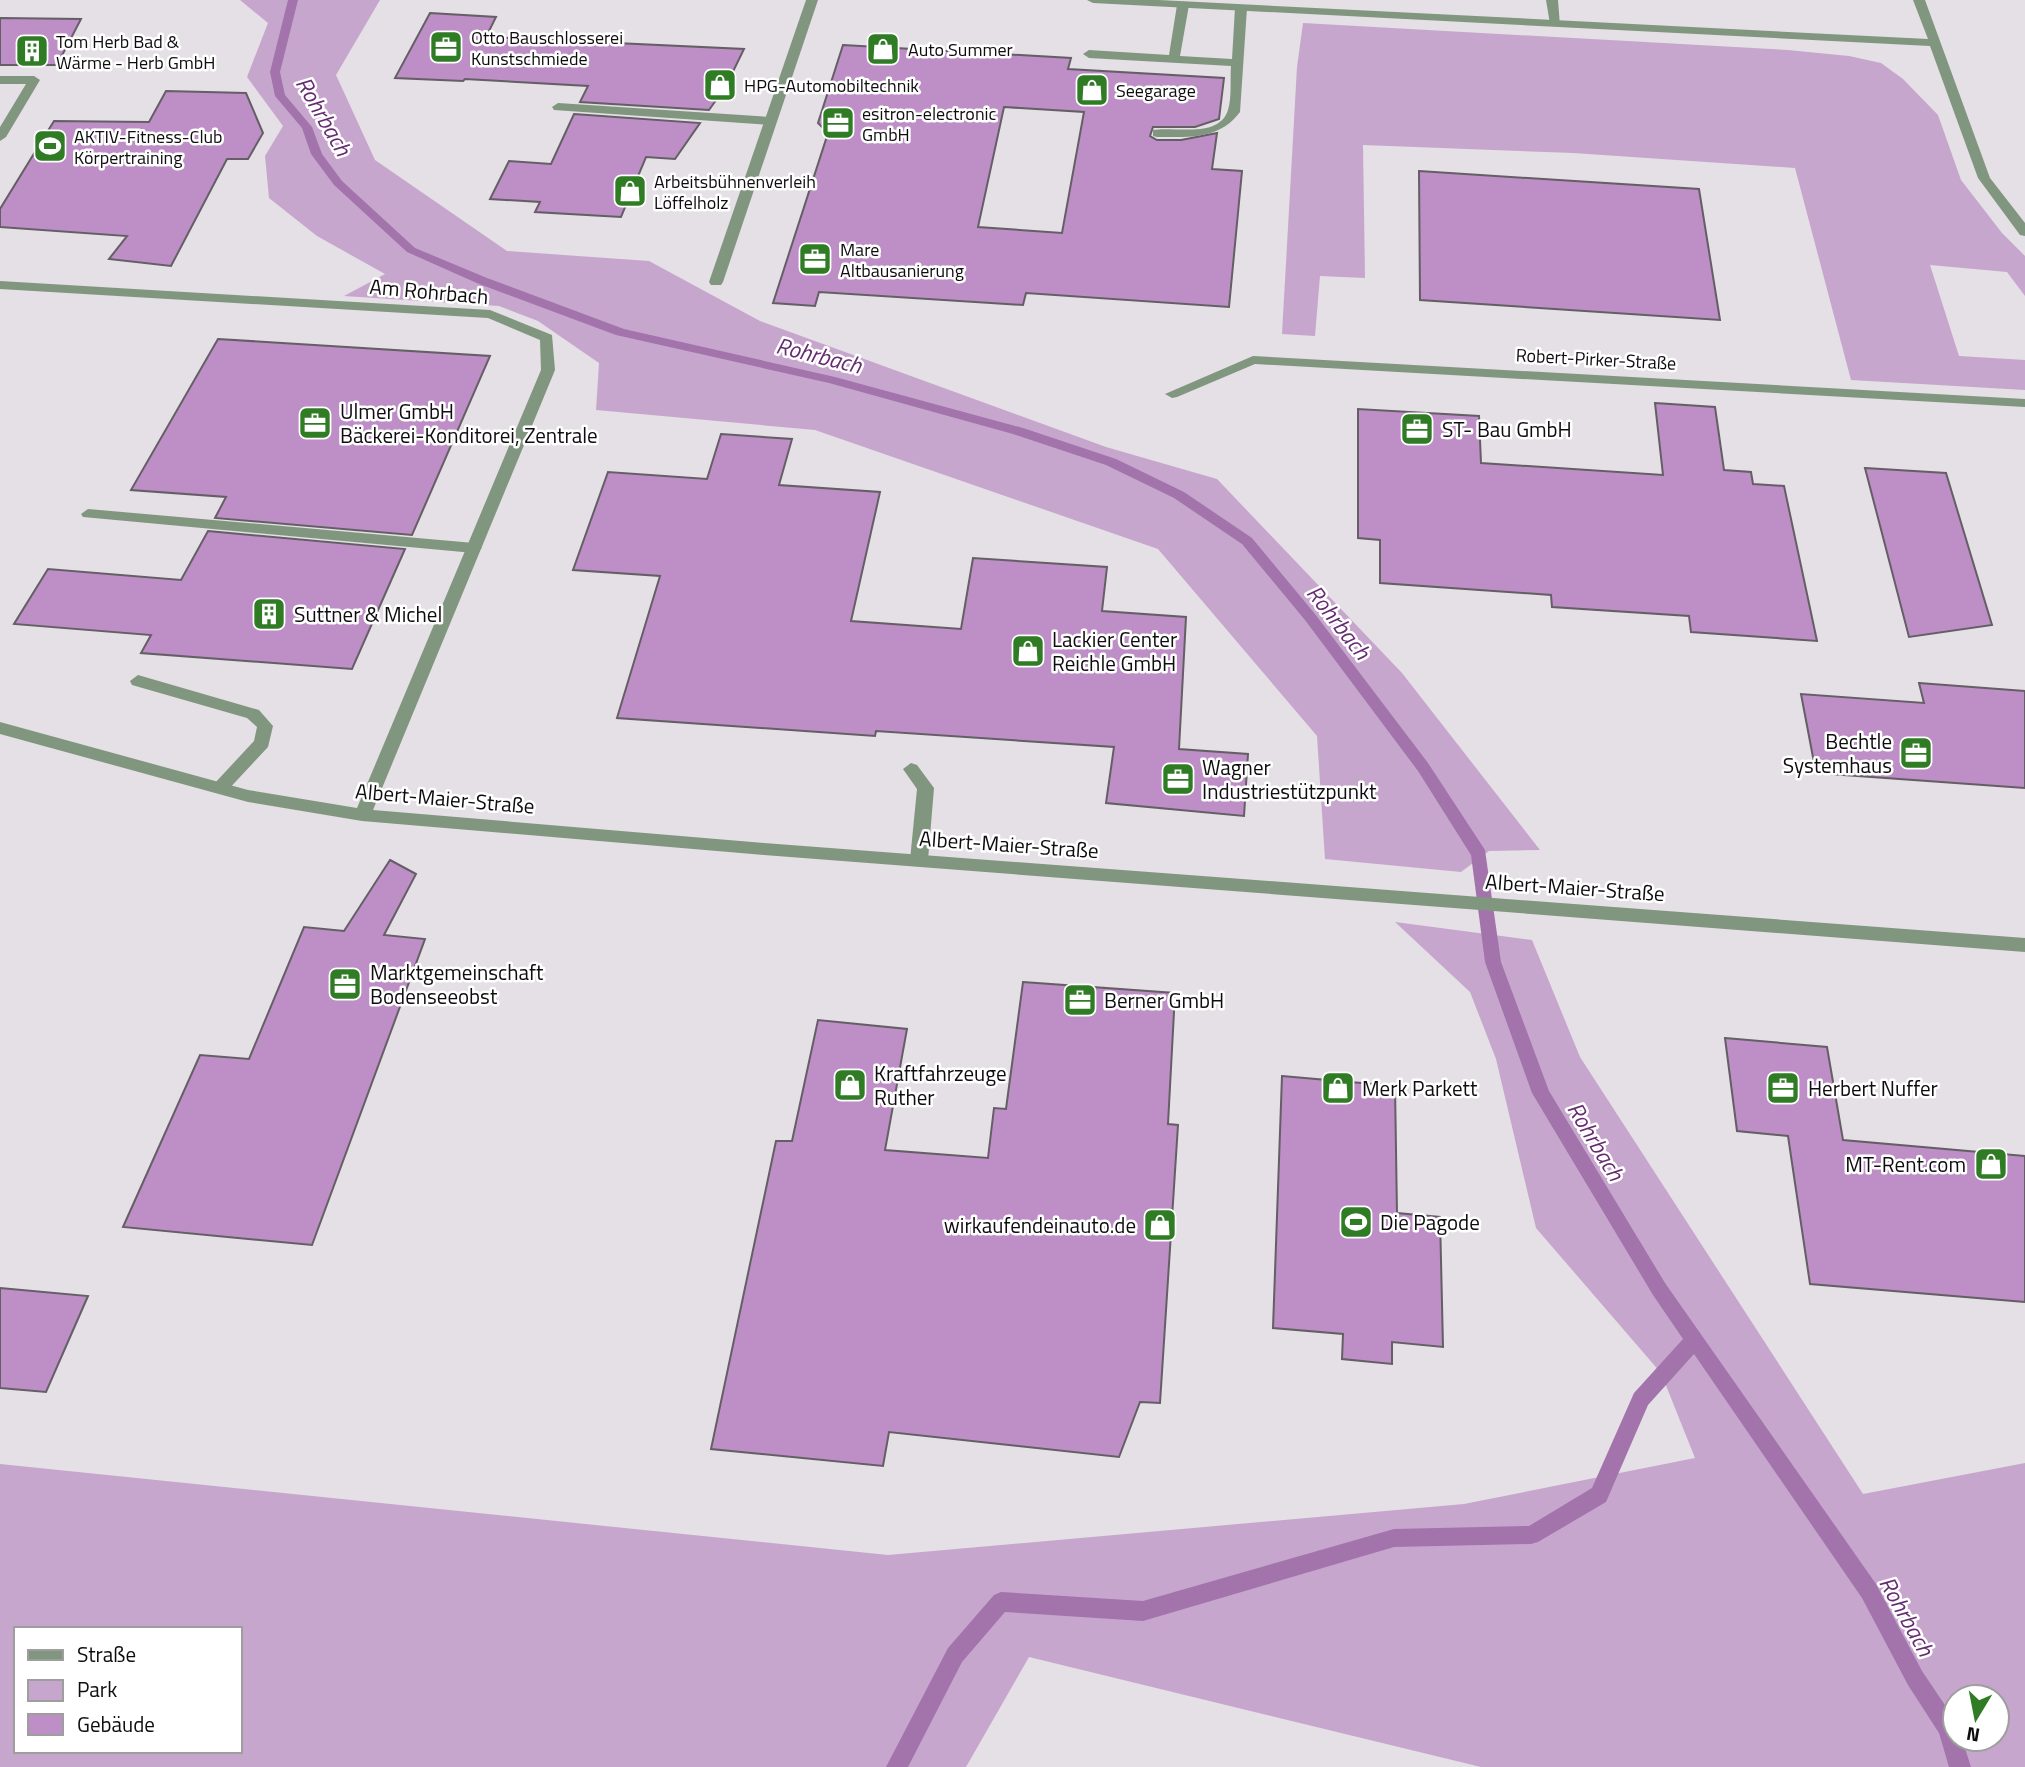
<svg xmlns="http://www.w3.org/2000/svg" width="2025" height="1767" font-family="'Titillium Web',sans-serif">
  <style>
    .green { fill: #c7a6cd; fill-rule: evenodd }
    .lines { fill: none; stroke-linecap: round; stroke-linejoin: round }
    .stream { fill: #a274ab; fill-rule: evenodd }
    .building { fill: #be8ec7; stroke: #645f65; stroke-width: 2; fill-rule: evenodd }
    .service { fill: #81967e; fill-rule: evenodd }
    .minor { fill: #81967e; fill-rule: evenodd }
    .labels { text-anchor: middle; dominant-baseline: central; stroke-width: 5; stroke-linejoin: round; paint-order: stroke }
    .far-poi-label { font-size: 18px; fill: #0e0c0e; stroke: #fff; text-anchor: start }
    .far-street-label { font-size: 18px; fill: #0e0c0e; stroke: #fff }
    .street-label { font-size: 21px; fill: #0e0c0e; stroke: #fff }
    .poi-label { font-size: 21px; fill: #0e0c0e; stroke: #fff; text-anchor: start }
    .water-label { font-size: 23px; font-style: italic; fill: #662c71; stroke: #fff }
  </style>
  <rect width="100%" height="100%" fill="#e5dfe6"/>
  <g class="green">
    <path d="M240 0H380L336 75 375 160 507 251 649 261 760 321 1106 447 1217 479 1402 673 1540 850 1489 851 1461 872 1325 859 1317 736 1158 549 815 430 596 410 599 363 538 321 499 306 344 296 385 274 317 236 269 198 265 156 283 126 247 77 268 23Z"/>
    <path d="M1303 23 1788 50 1849 56 1881 63 1903 79 1938 115 1961 180 2002 233 2025 256V296L2007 272 1930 265 1959 356 2025 360V390L1851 380 1795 168 1573 153 1363 145 1365 278 1320 276 1315 336 1282 334 1297 67Z"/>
    <path d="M1395 922 1532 940 1580 1057 1863 1494 2025 1463V1767H1481L1029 1657 966 1767H0V1464L888 1555 1464 1504 1695 1458 1661 1373 1536 1228 1496 1059 1470 992ZM16 1629H240V1751H16ZM1955 1697H1997V1739H1955Z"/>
  </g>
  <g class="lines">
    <path class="stream" d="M288 0H298L280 72 285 95 312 127 322 154 342 181 415 248 487 278 624 329 835 377 1023 428 1116 459 1184 492 1252 538 1315 614 1428 763 1485 850 1501 962 1549 1091 1665 1283 1876 1584 1922 1671 1955 1720V1739H1962L1971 1767H1949L1939 1733 1908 1685 1862 1598 1694 1354 1648 1405 1606 1502 1538 1542 1531 1544 1394 1547 1143 1621 1005 1612 962 1662 908 1767H886L948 1648 994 1595 1001 1592 1143 1601 1394 1529 1529 1526 1592 1488 1634 1393 1683 1339 1653 1295 1532 1093 1485 962 1471 855 1418 771 1305 620 1242 544 1174 498 1106 465 1013 434 829 383 616 335 479 284 407 252 334 185 311 154 302 128 275 96 270 72Z"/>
  </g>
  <g class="building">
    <path d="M430 13 496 17 486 37 744 49 726 86 709 110 580 102 588 86 465 79 463 81 395 78Z"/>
    <path d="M0 18 81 19 57 65H0Z"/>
    <path d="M843 45 1071 58 1068 69 1224 78 1219 119 1195 127H1153L1150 136 1157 140H1181L1217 133 1212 169 1242 171 1229 307 1026 293 1023 305 819 292 815 306 773 303 828 133 818 123ZM1004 107 1084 112 1062 233 978 227Z"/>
    <path d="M166 91 246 93 263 133 248 159H227L171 266 109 259 127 236 0 227V209L54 121 149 122Z"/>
    <path d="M574 114 700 123 675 159 646 157 621 217 535 212 540 202 490 199 509 161 551 164Z"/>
    <path d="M1419 171 1699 189 1720 320 1420 300Z"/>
    <path d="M218 339 490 356 412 535 215 518 226 497 131 490Z"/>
    <path d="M1655 403 1715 407 1724 470 1751 472 1753 484 1784 486 1817 641 1691 632 1689 616 1552 607 1551 595 1380 583V540L1358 538V409L1479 416 1481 463 1663 475Z"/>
    <path d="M721 434 792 439 779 485 880 492 851 621 961 629 973 558 1107 567 1102 611 1186 617 1179 749 1248 754 1244 816 1106 803 1114 747 876 731 875 736 617 718 660 576 573 570 608 472 707 479Z"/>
    <path d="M1865 468 1946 473 1992 625 1909 637Z"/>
    <path d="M208 531 405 549 352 669 141 653 151 635 14 624 48 569 181 580Z"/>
    <path d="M1919 683 2025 691V788L1816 773 1801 694 1924 703Z"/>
    <path d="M390 860 416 874 384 935 425 939 312 1245 123 1227 200 1055 249 1059 304 927 344 931Z"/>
    <path d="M1023 982 1175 993 1168 1124 1178 1125 1160 1403 1140 1402 1119 1457 889 1432 883 1466 711 1449 776 1141H792L818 1020 907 1029 885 1150 988 1158 994 1108 1006 1109Z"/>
    <path d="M1725 1038 1827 1047 1843 1140 2025 1156V1302L1810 1284 1788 1136 1737 1131Z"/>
    <path d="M1282 1076 1395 1086 1397 1213 1440 1217 1443 1347 1392 1342V1364L1342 1359 1343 1334 1273 1328Z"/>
    <path d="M0 1288 88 1296 46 1392 0 1388Z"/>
  </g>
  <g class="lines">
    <g class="service">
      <path d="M1546 0H1558L1560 26 1550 24Z"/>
      <path d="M1183 2 1189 5 1180 56 1232 59 1235 8 1241 5 1247 8 1240 112C1219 140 1189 137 1157 137L1153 136V130C1174 126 1219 139 1228 110 1232 97 1230 79 1231 66L1089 58 1083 54 1089 50 1169 55 1177 5Z"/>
      <path d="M0 76H34L40 80 6 137 0 141V127L26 84H0Z"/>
      <path d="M558 103 771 117 777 121 771 125 554 110 552 107Z"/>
      <path d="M88 509 474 543 482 548 474 553 83 517 81 514Z"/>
      <path d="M138 675 259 710 273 726 268 747 226 792H214L212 788 214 784 254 741 257 727 247 718 132 685 130 681Z"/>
      <path d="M911 763 917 765 934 788 928 860 925 865H913L910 860 917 789 903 769Z"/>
    </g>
    <g class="minor">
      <path d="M806 0H818L723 282 721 285H711L709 282Z"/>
      <path d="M1087 0H1159L1928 39 1913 0H1925L1990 178 2025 223V236L2020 235 1978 178 1930 46 1093 3Z"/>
      <path d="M0 281 490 310 552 335 555 370 373 810 764 843 2025 938V952L764 855 362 821 248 802 0 734V722L248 790 357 808 541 370 540 340 488 318 0 289Z"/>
      <path d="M1253 356 2025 399V407L1255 364 1177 397 1172 398 1165 394Z"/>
    </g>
  </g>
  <defs>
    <symbol id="office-square" viewBox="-11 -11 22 22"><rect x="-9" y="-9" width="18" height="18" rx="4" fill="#2f7c25" stroke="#fff"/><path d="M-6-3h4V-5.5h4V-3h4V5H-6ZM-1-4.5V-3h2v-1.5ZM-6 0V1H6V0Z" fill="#fff"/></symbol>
    <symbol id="shop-square" viewBox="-11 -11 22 22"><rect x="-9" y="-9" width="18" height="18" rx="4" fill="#2f7c25" stroke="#fff"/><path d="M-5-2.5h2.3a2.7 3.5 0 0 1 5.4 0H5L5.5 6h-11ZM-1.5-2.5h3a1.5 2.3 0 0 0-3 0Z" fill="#fff"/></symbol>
    <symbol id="building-square" viewBox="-11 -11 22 22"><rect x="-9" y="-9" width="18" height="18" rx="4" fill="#2f7c25" stroke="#fff"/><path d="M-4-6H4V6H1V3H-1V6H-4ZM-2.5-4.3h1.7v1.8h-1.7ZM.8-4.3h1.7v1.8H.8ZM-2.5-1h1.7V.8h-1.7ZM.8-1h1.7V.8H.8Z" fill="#fff"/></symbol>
    <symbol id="stadium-square" viewBox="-11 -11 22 22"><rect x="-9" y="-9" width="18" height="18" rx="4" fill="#2f7c25" stroke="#fff"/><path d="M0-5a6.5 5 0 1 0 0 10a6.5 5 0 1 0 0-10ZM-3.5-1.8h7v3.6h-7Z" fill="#fff"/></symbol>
  </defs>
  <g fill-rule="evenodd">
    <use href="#office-square" x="427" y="28" width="38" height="38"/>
    <use href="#shop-square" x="864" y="30" width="38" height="38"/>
    <use href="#building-square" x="13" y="32" width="38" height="38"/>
    <use href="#shop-square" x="701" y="66" width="38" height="38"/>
    <use href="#shop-square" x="1073" y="71" width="38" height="38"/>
    <use href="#office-square" x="819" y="104" width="38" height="38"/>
    <use href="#stadium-square" x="31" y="127" width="38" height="38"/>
    <use href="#shop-square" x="611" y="172" width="38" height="38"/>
    <use href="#office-square" x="796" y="240" width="38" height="38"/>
    <use href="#office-square" x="296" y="404" width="38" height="38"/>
    <use href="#office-square" x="1398" y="410" width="38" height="38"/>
    <use href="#building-square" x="250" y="595" width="38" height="38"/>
    <use href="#shop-square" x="1009" y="632" width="38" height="38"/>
    <use href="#office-square" x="1897" y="734" width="38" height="38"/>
    <use href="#office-square" x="1159" y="760" width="38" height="38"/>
    <use href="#office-square" x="326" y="965" width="38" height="38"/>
    <use href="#office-square" x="1061" y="981" width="38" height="38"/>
    <use href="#shop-square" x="831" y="1066" width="38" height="38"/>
    <use href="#shop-square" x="1319" y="1069" width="38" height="38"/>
    <use href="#office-square" x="1764" y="1069" width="38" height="38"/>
    <use href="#shop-square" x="1972" y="1145" width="38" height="38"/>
    <use href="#stadium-square" x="1337" y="1203" width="38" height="38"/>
    <use href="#shop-square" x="1141" y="1206" width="38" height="38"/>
  </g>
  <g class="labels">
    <g class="far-poi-label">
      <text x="471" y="37">Otto Bauschlosserei<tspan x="471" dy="21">Kunstschmiede</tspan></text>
      <text x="56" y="41">Tom Herb Bad &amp;<tspan x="56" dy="21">Wärme - Herb GmbH</tspan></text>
      <text x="908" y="49">Auto Summer</text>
      <text x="744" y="85">HPG-Automobiltechnik</text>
      <text x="1116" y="90">Seegarage</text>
      <text x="862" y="113">esitron-electronic<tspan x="862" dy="21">GmbH</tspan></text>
      <text x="74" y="136">AKTIV-Fitness-Club<tspan x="74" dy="21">Körpertraining</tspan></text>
      <text x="654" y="181">Arbeitsbühnenverleih<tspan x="654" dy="21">Löffelholz</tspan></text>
      <text x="840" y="249">Mare<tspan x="840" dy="21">Altbausanierung</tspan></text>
    </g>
    <g class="far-street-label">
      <text transform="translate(1596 359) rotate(3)">Robert-Pirker-Straße</text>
    </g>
    <g class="street-label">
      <text transform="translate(429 291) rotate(5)">Am Rohrbach</text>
      <text transform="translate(445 798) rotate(5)">Albert-Maier-Straße</text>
      <text transform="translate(1009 844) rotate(4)">Albert-Maier-Straße</text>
      <text transform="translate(1575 887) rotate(4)">Albert-Maier-Straße</text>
    </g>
    <g class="poi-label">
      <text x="340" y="411">Ulmer GmbH<tspan x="340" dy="24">Bäckerei-Konditorei, Zentrale</tspan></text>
      <text x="1442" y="429">ST- Bau GmbH</text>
      <text x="294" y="614">Suttner &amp; Michel</text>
      <text x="1052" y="639">Lackier Center<tspan x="1052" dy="24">Reichle GmbH</tspan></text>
      <text x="1892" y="741" text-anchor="end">Bechtle<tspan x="1892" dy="24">Systemhaus</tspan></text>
      <text x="1202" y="767">Wagner<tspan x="1202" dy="24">Industriestützpunkt</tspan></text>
      <text x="370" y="972">Marktgemeinschaft<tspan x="370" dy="24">Bodenseeobst</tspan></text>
      <text x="1104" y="1000">Berner GmbH</text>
      <text x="874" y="1073">Kraftfahrzeuge<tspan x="874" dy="24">Ruther</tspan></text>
      <text x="1362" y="1088">Merk Parkett</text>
      <text x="1808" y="1088">Herbert Nuffer</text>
      <text x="1966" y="1164" text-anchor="end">MT-Rent.com</text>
      <text x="1380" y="1222">Die Pagode</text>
      <text x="1136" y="1225" text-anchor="end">wirkaufendeinauto.de</text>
    </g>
    <g class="water-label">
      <text transform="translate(324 116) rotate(60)">Rohrbach</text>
      <text transform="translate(819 355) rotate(14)">Rohrbach</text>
      <text transform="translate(1339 622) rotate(52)">Rohrbach</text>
      <text transform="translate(1596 1141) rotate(59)">Rohrbach</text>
      <text transform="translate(1907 1616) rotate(61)">Rohrbach</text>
    </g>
  </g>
  <rect x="14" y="1627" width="228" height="126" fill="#ffffff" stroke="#9f9e9f" stroke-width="2"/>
  <rect x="28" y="1650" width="35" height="10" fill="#81967e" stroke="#9f9e9f" stroke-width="2"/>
  <text x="77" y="1662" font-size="21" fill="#0e0c0e">Straße</text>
  <rect x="28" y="1680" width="35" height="21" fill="#c7a6cd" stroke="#9f9e9f" stroke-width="2"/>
  <text x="77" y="1697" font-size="21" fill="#0e0c0e">Park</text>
  <rect x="28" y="1714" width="35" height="21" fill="#be8ec7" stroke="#9f9e9f" stroke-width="2"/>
  <text x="77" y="1732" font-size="21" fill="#0e0c0e">Gebäude</text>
  <g transform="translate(1976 1718) rotate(190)"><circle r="33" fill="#ffffff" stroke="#9f9e9f" stroke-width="2"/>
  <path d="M0-5L12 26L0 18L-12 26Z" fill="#2f7c25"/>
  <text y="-10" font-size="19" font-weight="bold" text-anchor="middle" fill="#0e0c0e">N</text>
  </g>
</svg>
